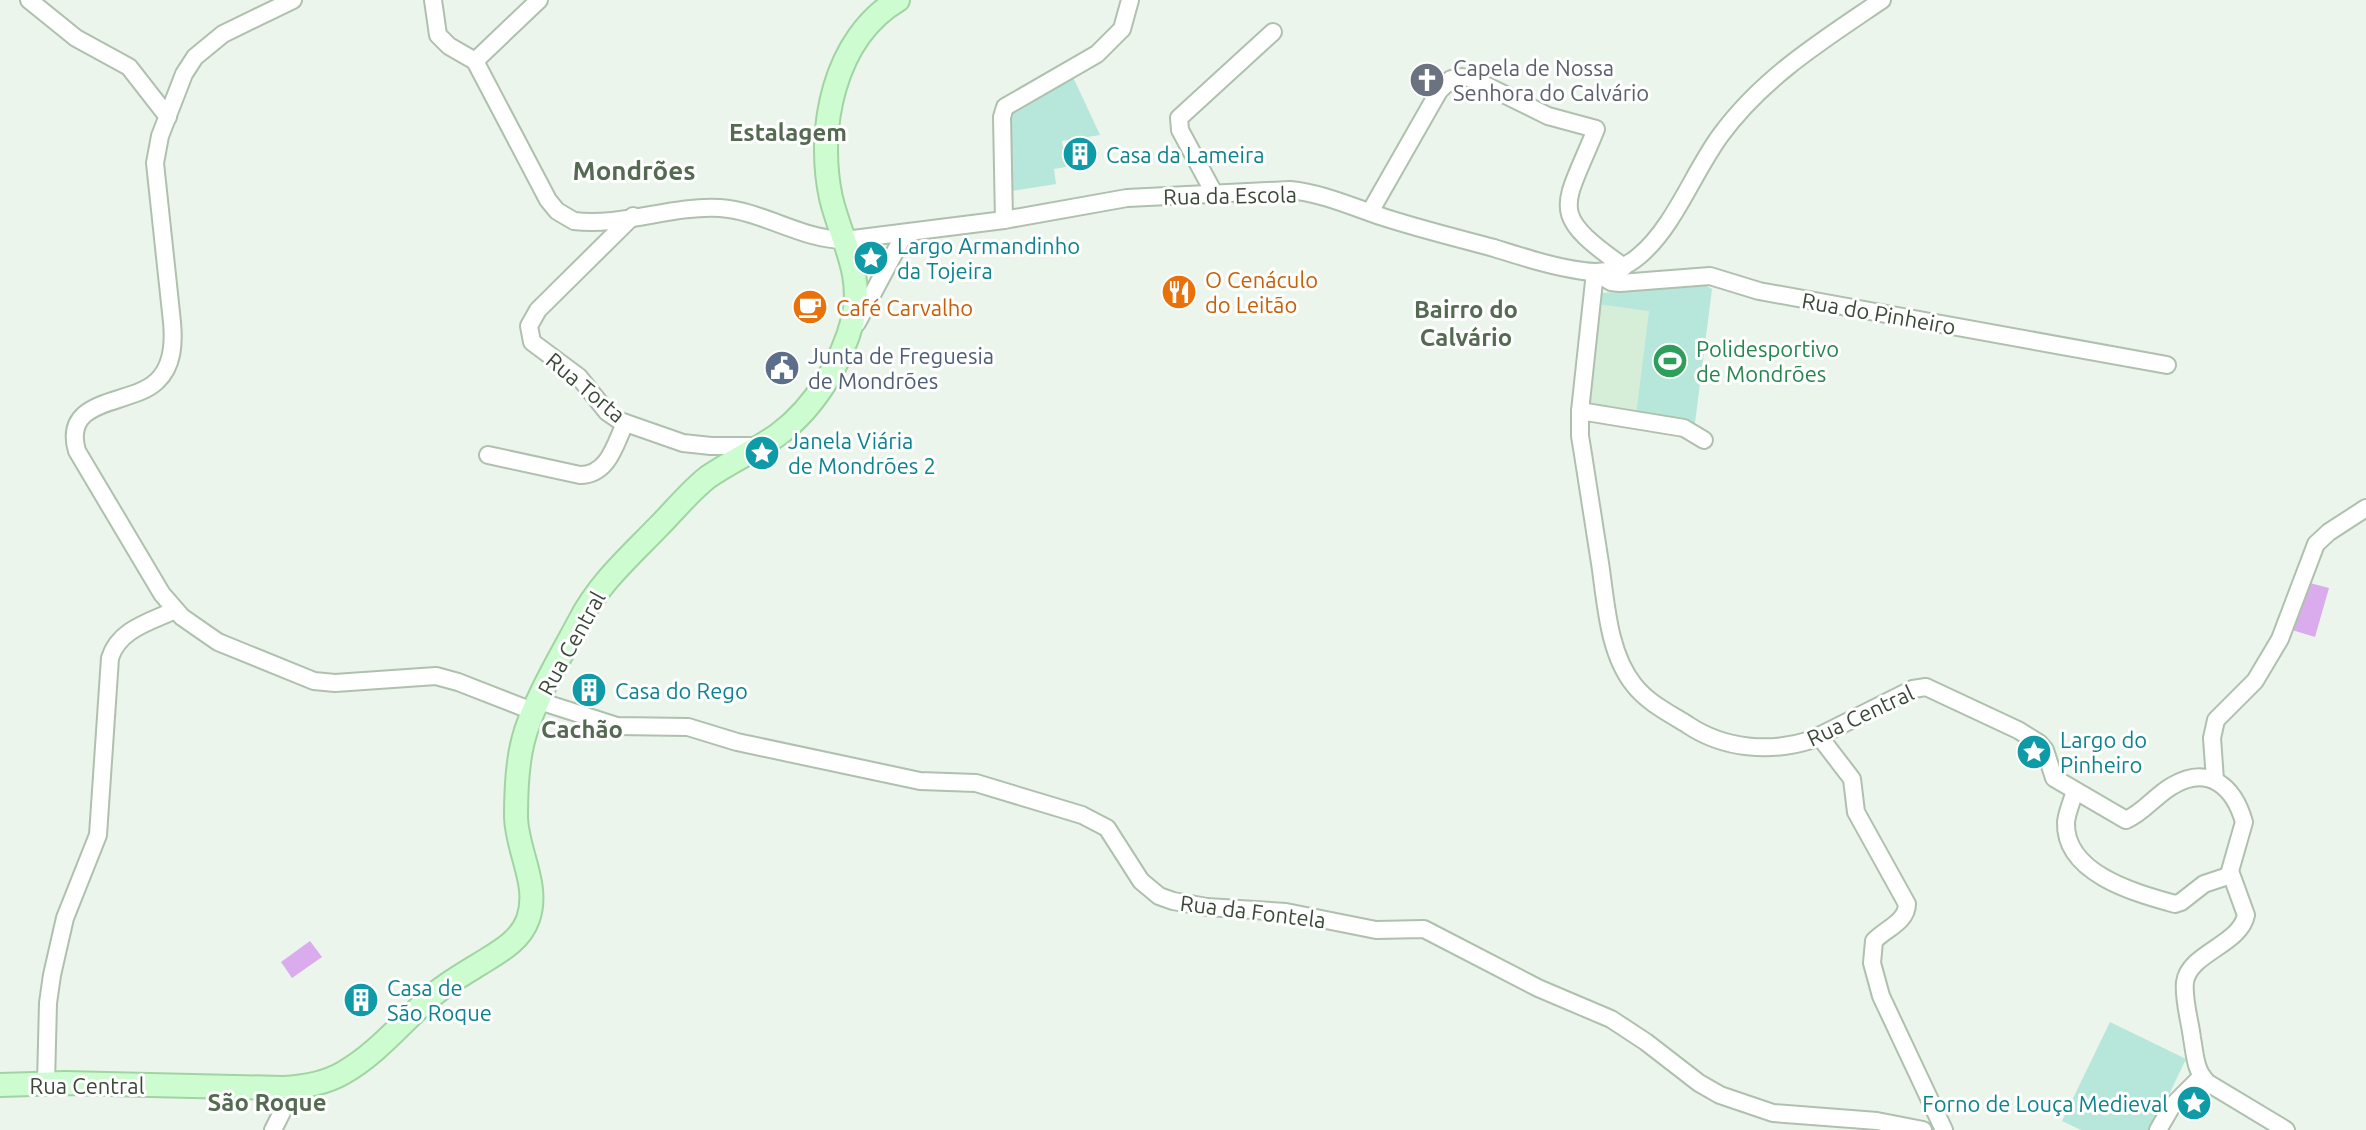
<svg xmlns="http://www.w3.org/2000/svg" width="2366" height="1130" font-family="Ubuntu,sans-serif">
  <style>
    .education { fill: #d6edd7 }
    .green { fill: #b7e6da }
    .water { fill: #daaced }
    .lines { fill: none; stroke-linecap: round; stroke-linejoin: round }
    .minor-casing { stroke: #afc0ae; stroke-width: 20 }
    .secondary-casing { stroke: #a0d4a2; stroke-width: 26 }
    .minor { stroke: #fff; stroke-width: 16 }
    .secondary { stroke: #cefcd1; stroke-width: 22 }
    .labels { text-anchor: middle; dominant-baseline: central; stroke-width: 6; stroke-linejoin: round; paint-order: stroke }
    .worship-label { font-size: 22px; fill: #5b616d; stroke: #fff; text-anchor: start }
    .culture-label { font-size: 22px; fill: #0d838f; stroke: #fff; text-anchor: start }
    .street-label { font-size: 22px; fill: #3b4939; stroke: #fff }
    .food-label { font-size: 22px; fill: #c56008; stroke: #fff; text-anchor: start }
    .leisure-label { font-size: 22px; fill: #27864d; stroke: #fff; text-anchor: start }
    .service-label { font-size: 22px; fill: #4e5e75; stroke: #fff; text-anchor: start }
    .neighbourhood-label { font-size: 24px; font-weight: bold; fill: #546b51; stroke: #fff }
    .quarter-label { font-size: 26px; font-weight: bold; fill: #546b51; stroke: #fff }
  </style>
  <rect width="100%" height="100%" fill="#ebf5eb"/>
  <path class="education" d="M1652 288 1636 414 1586 406 1596 293Z"/>
  <g class="green">
    <path d="M1073 77 1100 135 1062 141 1066 167 1054 169 1056 184 1011 191 1008 112Z"/>
    <path d="M1702 283 1712 289 1695 423 1636 414 1649 311 1597 304 1598 294Z"/>
    <path d="M2110 1022 2186 1059 2152 1130H2081L2062 1121Z"/>
  </g>
  <g class="water">
    <path d="M2306 582 2329 588 2315 637 2292 630Z"/>
    <path d="M310 941 322 957 292 978 281 962Z"/>
  </g>
  <g class="lines">
    <defs>
      <g id="minor">
        <path d="M29 0 76 38 129 67 168 117"/>
        <path d="M293 0 223 34 195 57 184 74 160 136 155 163 172 322C174 343 173 366 157 381 132 406 61 396 77 451L162 594 182 617 218 642 314 681 335 683 436 676 458 682 535 712"/>
        <path d="M433 0 438 35 449 46 475 61 548 200 557 211 574 221C622 227 672 205 720 208 763 211 802 240 845 240L1004 220 1127 198 1290 190C1322 193 1353 207 1383 217 1420 229 1457 238 1494 248 1523 257 1553 267 1583 271 1604 274 1623 270 1639 256 1674 227 1693 173 1720 136 1763 77 1823 40 1882 0"/>
        <path d="M475 61 539 0"/>
        <path d="M1214 193 1180 130 1179 118 1273 32"/>
        <path d="M1370 212 1439 91 1451 79 1462 77 1473 79 1548 116 1596 129C1564 209 1546 212 1624 267"/>
        <path d="M633 216 538 310 529 326 532 342 579 377 607 412 620 421 683 443 711 446H758"/>
        <path d="M1004 220 1002 117 1005 107 1097 54 1122 29 1130 0"/>
        <path d="M1595 272 1580 411V436C1587 478 1593 520 1600 563 1606 602 1608 653 1634 685 1648 703 1669 713 1688 725 1724 749 1770 753 1811 740L1913 689 1926 687 2018 730 2039 743 2045 750 2054 778 2126 820C2143 813 2156 795 2172 786 2209 764 2234 787 2244 822L2230 871 2246 915C2240 945 2189 953 2185 982 2183 999 2190 1021 2192 1038 2195 1054 2195 1072 2208 1083L2286 1130"/>
        <path d="M1596 273 1611 282 1620 283 1710 276 1759 291 2167 365"/>
        <path d="M857 323 905 233"/>
        <path d="M1580 411 1684 428 1704 440"/>
        <path d="M488 455 580 475C608 475 615 445 625 423"/>
        <path d="M539 701 617 726 688 727 737 742 920 781 976 783 1082 815 1107 828 1141 881 1159 896 1173 901 1207 907 1286 912 1376 930 1424 929 1538 988 1611 1019 1646 1042 1699 1083 1720 1095 1773 1113 1877 1121 1923 1130"/>
        <path d="M1819 736 1852 779 1856 812 1907 904C1907 922 1885 929 1874 941L1872 963 1881 996 1944 1130"/>
        <path d="M2215 780 2212 738 2216 720 2255 681 2280 639 2316 544 2329 532 2366 508"/>
        <path d="M2075 791C2072 801 2067 812 2066 822 2064 874 2136 893 2175 904L2181 902 2204 884 2231 875"/>
        <path d="M46 1083 48 1003 52 975 65 918 98 835 110 658C119 629 150 622 175 610"/>
        <path d="M273 1130 294 1088"/>
        <path d="M2158 1130 2172 1106 2202 1076"/>
      </g>
      <path id="secondary" d="M0 1085 65 1083 283 1088C304 1087 324 1084 343 1073 377 1054 403 1021 432 996 446 984 462 975 478 965 497 953 520 942 528 919 540 885 517 852 516 817 516 793 517 764 523 741 532 704 561 656 579 622 598 584 630 556 659 526 675 510 690 491 708 477 731 461 757 450 779 434 815 407 842 362 853 319 864 274 841 240 831 198 816 129 834 38 898 0"/>
    </defs>
    <use href="#minor" class="minor-casing"/>
    <use href="#secondary" class="secondary-casing"/>
    <use href="#minor" class="minor"/>
    <use href="#secondary" class="secondary"/>
  </g>
  <defs>
    <symbol id="church-disc" viewBox="-11 -11 22 22"><circle r="9.5" fill="#6b7280" stroke="#fff"/><path d="M-1.2-6h2.4v3.5h3.3v2.4h-3.3V6h-2.4V-.1h-3.3v-2.4h3.3Z" fill="#fff"/></symbol>
    <symbol id="building-disc" viewBox="-11 -11 22 22"><circle r="9.5" fill="#0f9aa8" stroke="#fff"/><path d="M-4-6H4V6H1V3H-1V6H-4ZM-2.5-4.3h1.7v1.8h-1.7ZM.8-4.3h1.7v1.8H.8ZM-2.5-1h1.7V.8h-1.7ZM.8-1h1.7V.8H.8Z" fill="#fff"/></symbol>
    <symbol id="sight-disc" viewBox="-11 -11 22 22"><circle r="9.5" fill="#0f9aa8" stroke="#fff"/><path d="M0-6L1.8-2.2L6-1.7L2.9 1.2L3.7 5.4L0 3.3L-3.7 5.4L-2.9 1.2L-6-1.7L-1.8-2.2Z" fill="#fff"/></symbol>
    <symbol id="restaurant-disc" viewBox="-11 -11 22 22"><circle r="9.5" fill="#e8710a" stroke="#fff"/><path d="M-5-6h1v4h1v-4h1v4h1v-4h1v5L-1.5 .5V6h-2V.5L-5-1ZM5-6V6H3V1.5H1.5Q1.5-4 5-6Z" fill="#fff"/></symbol>
    <symbol id="cafe-disc" viewBox="-11 -11 22 22"><circle r="9.5" fill="#e8710a" stroke="#fff"/><path d="M-5.5-4.5H6V0H3Q3 3.5 0 3.5H-2.5Q-5.5 3.5-5.5 0ZM3-3.2v2h1.7v-2ZM-6 4.5H4V6H-6Z" fill="#fff"/></symbol>
    <symbol id="stadium-disc" viewBox="-11 -11 22 22"><circle r="9.5" fill="#2e9e5b" stroke="#fff"/><path d="M0-5a6.5 5 0 1 0 0 10a6.5 5 0 1 0 0-10ZM-3.5-1.8h7v3.6h-7Z" fill="#fff"/></symbol>
    <symbol id="civic-disc" viewBox="-11 -11 22 22"><circle r="9.5" fill="#5c6f8a" stroke="#fff"/><path d="M-.6-6.5H3V-4.5H.6V-3L4-1V1h2V6H-6V1h2V-1L-.6-3ZM-1.2 2.5V6h2.4V2.5Z" fill="#fff"/></symbol>
  </defs>
  <g fill-rule="evenodd">
    <use href="#church-disc" x="1407" y="60" width="40" height="40"/>
    <use href="#building-disc" x="1060" y="134" width="40" height="40"/>
    <use href="#sight-disc" x="851" y="238" width="40" height="40"/>
    <use href="#restaurant-disc" x="1159" y="272" width="40" height="40"/>
    <use href="#cafe-disc" x="790" y="287" width="40" height="40"/>
    <use href="#stadium-disc" x="1650" y="341" width="40" height="40"/>
    <use href="#civic-disc" x="762" y="348" width="40" height="40"/>
    <use href="#sight-disc" x="742" y="433" width="40" height="40"/>
    <use href="#building-disc" x="569" y="670" width="40" height="40"/>
    <use href="#sight-disc" x="2014" y="732" width="40" height="40"/>
    <use href="#building-disc" x="341" y="980" width="40" height="40"/>
    <use href="#sight-disc" x="2174" y="1083" width="40" height="40"/>
  </g>
  <g class="labels">
    <g class="worship-label">
      <text x="1453" y="67">Capela de Nossa<tspan x="1453" dy="25">Senhora do Calvário</tspan></text>
    </g>
    <g class="culture-label">
      <text x="1106" y="154">Casa da Lameira</text>
      <text x="897" y="245">Largo Armandinho<tspan x="897" dy="25">da Tojeira</tspan></text>
      <text x="788" y="440">Janela Viária<tspan x="788" dy="25">de Mondrões 2</tspan></text>
      <text x="615" y="690">Casa do Rego</text>
      <text x="2060" y="739">Largo do<tspan x="2060" dy="25">Pinheiro</tspan></text>
      <text x="387" y="987">Casa de<tspan x="387" dy="25">São Roque</tspan></text>
      <text x="2168" y="1103" text-anchor="end">Forno de Louça Medieval</text>
    </g>
    <g class="street-label">
      <text transform="translate(1230 195) rotate(-1)">Rua da Escola</text>
      <text transform="translate(1879 313) rotate(10)">Rua do Pinheiro</text>
      <text transform="translate(586 387) rotate(40)">Rua Torta</text>
      <text transform="translate(571 643) rotate(-61)">Rua Central</text>
      <text transform="translate(1860 715) rotate(-25)">Rua Central</text>
      <text transform="translate(1253 911) rotate(7)">Rua da Fontela</text>
      <text x="87" y="1085">Rua Central</text>
    </g>
    <g class="food-label">
      <text x="1205" y="279">O Cenáculo<tspan x="1205" dy="25">do Leitão</tspan></text>
      <text x="836" y="307">Café Carvalho</text>
    </g>
    <g class="leisure-label">
      <text x="1696" y="348">Polidesportivo<tspan x="1696" dy="25">de Mondrões</tspan></text>
    </g>
    <g class="service-label">
      <text x="808" y="355">Junta de Freguesia<tspan x="808" dy="25">de Mondrões</tspan></text>
    </g>
    <g class="neighbourhood-label">
      <text x="788" y="132">Estalagem</text>
      <text x="1466" y="309">Bairro do<tspan x="1466" dy="28">Calvário</tspan></text>
      <text x="582" y="729">Cachão</text>
      <text x="267" y="1102">São Roque</text>
    </g>
    <g class="quarter-label">
      <text x="634" y="170">Mondrões</text>
    </g>
  </g>
</svg>
